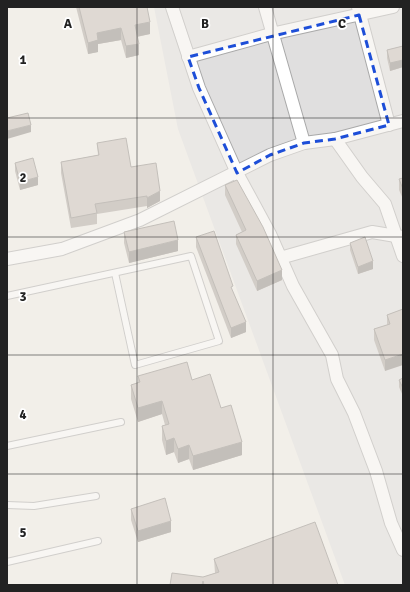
<svg xmlns="http://www.w3.org/2000/svg" width="410" height="592" font-family="Signika,sans-serif">
  <style>
    .residential { fill: #e0dfdf }
    .lines { fill: none; stroke-linecap: round; stroke-linejoin: round }
    .service-casing { stroke: #a9a9a9; stroke-width: 8 }
    .minor-casing { stroke: #a9a9a9; stroke-width: 14 }
    .service { stroke: #fff; stroke-width: 6 }
    .minor { stroke: #fff; stroke-width: 12 }
    .wall { fill: #aba49e }
    .shaded-wall { fill: #8b8681 }
    .building { fill: #c7bfb8; stroke: #8b8681 }
    .marked { fill: none; stroke: #1d4ed8; stroke-width: 3; stroke-dasharray: 8 5; stroke-linejoin: round }
    .grid { fill: none; stroke: #222; stroke-width: 1; stroke-opacity: 0.55 }
    .grid-label { font-size: 13px; text-anchor: middle; font-weight: bold; fill: #222; stroke: #fff; stroke-width: 3.5; stroke-linejoin: round; paint-order: stroke }
  </style>
  <rect width="100%" height="100%" fill="#f2efe9"/>
  <path class="residential" d="M154 7H403V585H345L178 129Z"/>
  <g class="lines">
    <defs>
      <g id="service">
        <path d="M7 296 191 256 219 341 135 365 115 273"/>
        <path d="M7 446 121 422"/>
        <path d="M7 505 34 506 96 496"/>
        <path d="M7 562 98 541"/>
      </g>
      <g id="minor">
        <path d="M172 7 199 88 237 173 270 234 293 286 332 355 337 379 354 413 376 471 391 523 403 550"/>
        <path d="M265 7 304 143"/>
        <path d="M358 7 389 125"/>
        <path d="M188 57 271 34 393 7"/>
        <path d="M335 139 362 177 385 204 403 256"/>
        <path d="M280 258 372 232 402 237"/>
        <path d="M7 259 62 249 140 220 270 155 304 143 335 139 403 121"/>
      </g>
    </defs>
    <use href="#service" class="service-casing"/>
    <use href="#minor" class="minor-casing"/>
    <use href="#service" class="service"/>
    <use href="#minor" class="minor"/>
  </g>
  <g class="wall">
    <path d="M76 7H147L150 34 137 37 139 55 126 58 121 40 98 44V52L88 54Z"/>
    <path d="M403 46V67L390 71 387 58V50Z"/>
    <path d="M97 143 160 201 147 208V206L97 214V224L71 228 61 173V162L98 155Z"/>
    <path d="M15 163 38 185 20 190 15 171Z"/>
    <path d="M403 178V199L399 190V179Z"/>
    <path d="M225 185 282 280 257 291 236 244V235L242 232 225 195Z"/>
    <path d="M124 232 178 251 129 263 124 243Z"/>
    <path d="M196 237 233 292 246 332 231 338 196 247Z"/>
    <path d="M350 243 373 269 358 274 350 250Z"/>
    <path d="M403 309 385 371 374 340V329L387 325V315Z"/>
    <path d="M138 376 192 380 221 408 242 455 193 470 189 459 178 463 174 452 166 455 162 440V426L165 425 162 414 138 422 131 399V385L138 383Z"/>
    <path d="M403 378V396L399 387V380Z"/>
    <path d="M131 509 171 532 138 542 131 520Z"/>
    <path d="M214 559 338 585H170L203 577 215 573Z"/>
  </g>
  <g class="shaded-wall">
    <path d="M150 22V34L135 37V25Z"/>
    <path d="M121 28V40L98 44V52L88 54V43L97 33Z"/>
    <path d="M139 44V55L126 58V46Z"/>
    <path d="M403 60V67L390 71V63Z"/>
    <path d="M31 125V132L7 139V131Z"/>
    <path d="M38 177V185L20 190V182Z"/>
    <path d="M160 191V201L147 208V198Z"/>
    <path d="M178 240V251L129 263V252Z"/>
    <path d="M373 261V269L358 274V267Z"/>
    <path d="M282 270V280L257 291V281Z"/>
    <path d="M246 322V332L231 338V328Z"/>
    <path d="M403 354V365L385 371V360Z"/>
    <path d="M162 401V414L138 422V408Z"/>
    <path d="M174 438V452L166 455V441Z"/>
    <path d="M242 442V455L193 470V456Z"/>
    <path d="M189 445V459L178 463V449Z"/>
    <path d="M171 521V532L138 542V531Z"/>
  </g>
  <g class="building">
    <path d="M79 7H147L150 22 135 25 139 44 126 46 121 28 97 33 98 40 88 43Z"/>
    <path d="M403 46V60L390 63 387 50Z"/>
    <path d="M28 113 31 125 7 131V118Z"/>
    <path d="M126 138 131 167 156 163 160 191 147 198V196L95 204 97 213 71 218 61 162 99 155 97 143Z"/>
    <path d="M33 158 38 177 20 182 15 163Z"/>
    <path d="M403 178V189L399 179Z"/>
    <path d="M237 180 263 227 282 270 257 281 236 235 246 230 225 185Z"/>
    <path d="M174 221 178 240 129 252 124 232Z"/>
    <path d="M214 231 233 286 231 287 246 322 231 328 196 237Z"/>
    <path d="M365 237 373 261 358 267 350 243Z"/>
    <path d="M403 309V354L385 360 374 329 390 324 387 315Z"/>
    <path d="M187 362 192 380 210 374 221 408 231 405 242 442 193 456 189 445 178 449 174 438 166 441 162 426 169 424 162 401 138 408 131 385 140 382 138 376Z"/>
    <path d="M403 378V388L399 380Z"/>
    <path d="M165 498 171 521 138 531 131 509Z"/>
    <path d="M315 522 338 585H204L203 581 202 585H170L172 573 203 577 219 572 214 559Z"/>
  </g>
  <path d="M0 0H410V592H0ZM359 15 389 125 335 139 304 143 270 155 237 173 199 88 188 57Z" fill="#f2efe9" fill-opacity=".55" fill-rule="evenodd"/>
  <path class="marked" d="M359 15 389 125 335 139 304 143 270 155 237 173 199 88 188 57Z"/>
  <path class="grid" d="M137 7V585M273 7V585M7 118H403M7 237H403M7 355H403M7 474H403"/>
  <g class="grid-label">
    <text x="68" y="28">A</text>
    <text x="205" y="28">B</text>
    <text x="342" y="28">C</text>
    <text x="23" y="64">1</text>
    <text x="23" y="182">2</text>
    <text x="23" y="301">3</text>
    <text x="23" y="419">4</text>
    <text x="23" y="537">5</text>
  </g>
  <rect width="410" height="592" fill="none" stroke="#222222" stroke-width="16"/>
</svg>
